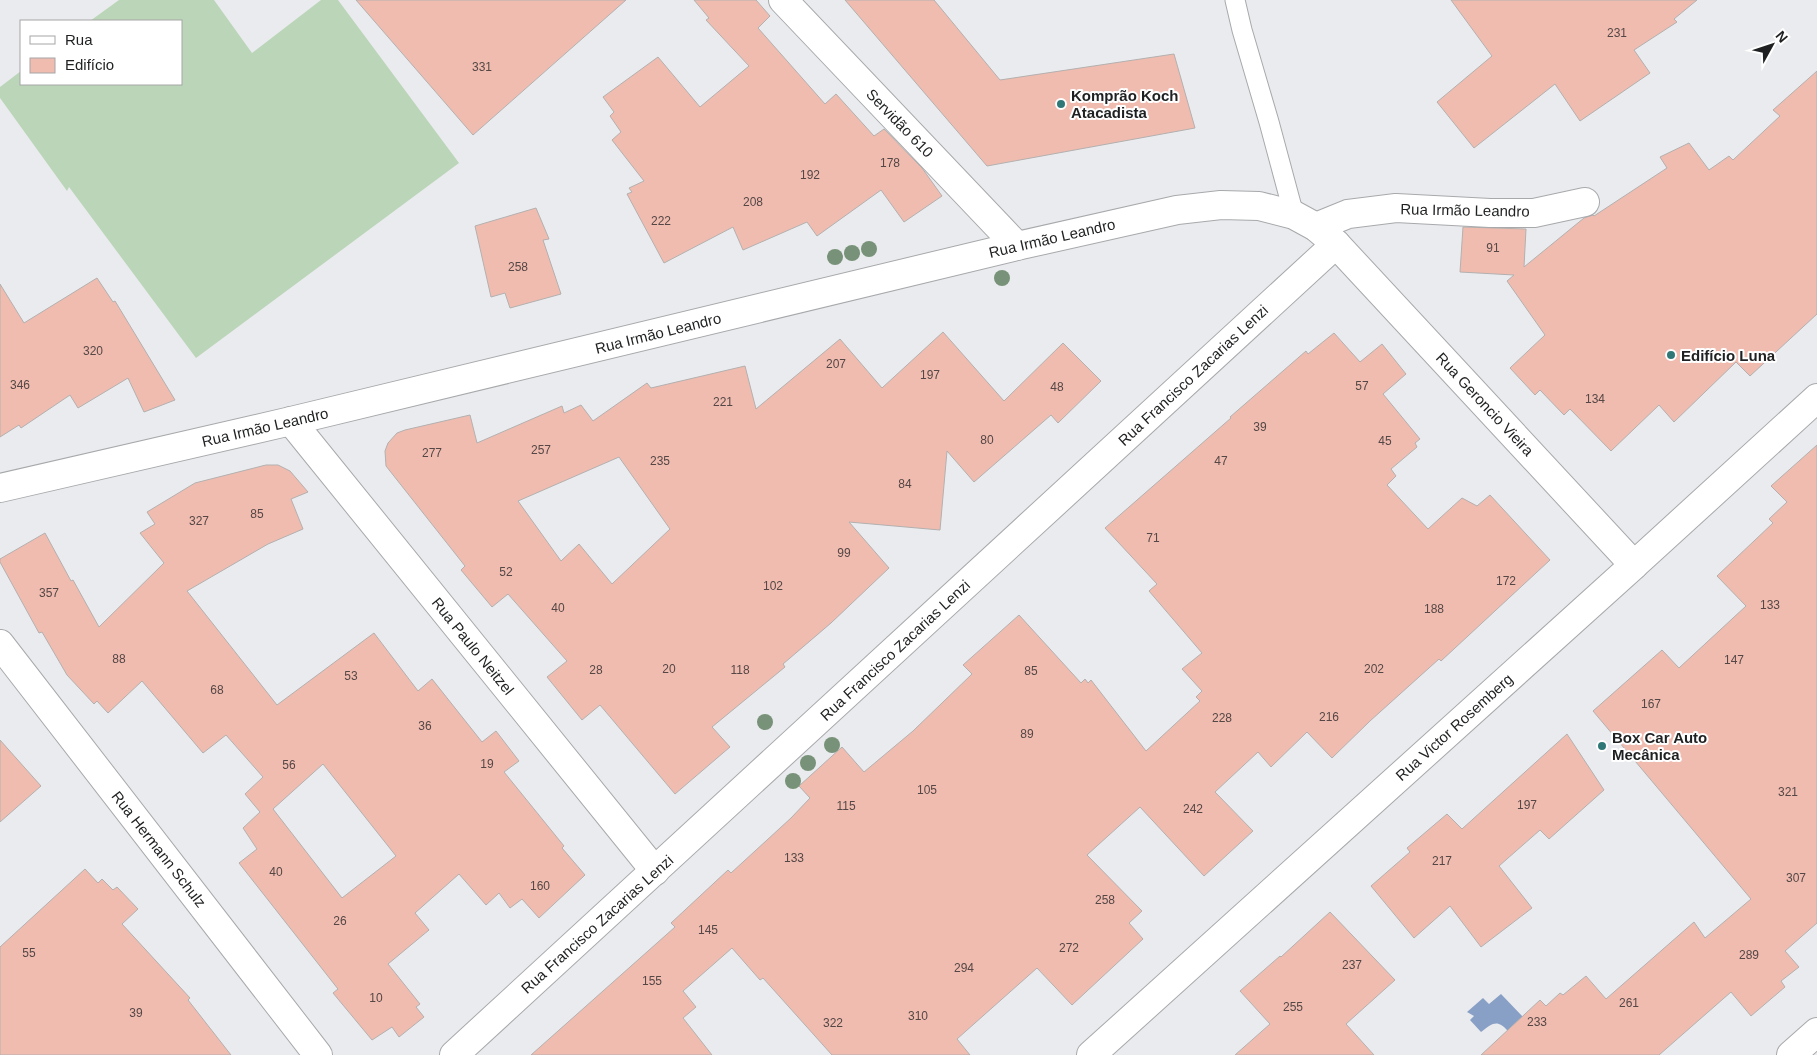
<svg xmlns="http://www.w3.org/2000/svg" width="1817" height="1055" font-family="Arial,sans-serif">
  <style>
    .pitch { fill: #bbd5b9 }
    .water { fill: #889fc6 }
    .building { fill: #f1bcb0; stroke: #b3b0af; fill-rule: evenodd }
    .lines { fill: none; stroke-linecap: round; stroke-linejoin: round }
    .service-casing { stroke: #a7a9ab; stroke-width: 21 }
    .minor-casing { stroke: #a7a9ab; stroke-width: 30 }
    .tertiary-casing { stroke: #a7a9ab; stroke-width: 30 }
    .service { stroke: #fff; stroke-width: 19 }
    .minor { stroke: #fff; stroke-width: 28 }
    .tertiary { stroke: #fff; stroke-width: 28 }
    .tree { fill: #779278 }
    .poi-dot { fill: #2f7877; stroke: #fff; stroke-width: 2 }
    .labels { text-anchor: middle; dominant-baseline: central; stroke-width: 4; stroke-linejoin: round; paint-order: stroke }
    .number-label { font-size: 12px; fill: #544745 }
    .poi-label { font-size: 15px; font-weight: bold; fill: #1f2021; stroke: #fff; text-anchor: start }
    .street-label { font-size: 15px; fill: #1f2021; stroke: #fff }
  </style>
  <rect width="100%" height="100%" fill="#eaebee"/>
  <path class="pitch" d="M119 0H214L252 53 321 0H338L459 163 196 358 69 187 67 191 0 98V87L21 71V84H181V21H90Z"/>
  <path class="water" d="M1501 994 1523 1017 1508 1031C1497 1019 1493 1023 1481 1032L1470 1020 1474 1016 1467 1012 1483 998 1489 1004Z"/>
  <g class="building">
    <path d="M356 0H626L473 135Z"/>
    <path d="M694 0H756L770 16 758 28 825 104 836 94 874 136 884 129 922 168 942 196 904 222 881 190 817 236 807 222 743 250 733 227 664 263 627 194 632 192 629 188 644 181 612 140 621 132 610 116 614 112 603 97 658 57 700 107 749 66 706 20 709 18Z"/>
    <path d="M845 0H934L1000 80 1174 54 1195 128 987 166Z"/>
    <path d="M1451 0H1697L1674 19 1677 22 1634 50 1650 73 1580 121 1555 84 1474 148 1437 102 1492 56Z"/>
    <path d="M1817 71V314L1750 376 1736 362 1674 422 1659 405 1611 451 1570 409 1564 415 1540 390 1535 395 1510 368 1545 335 1507 281 1514 275 1460 272 1463 227 1526 229 1524 267 1584 218 1593 215 1594 216 1667 168 1660 157 1689 143 1709 170 1729 156 1733 160 1780 116 1773 110Z"/>
    <path d="M536 208 549 239 543 240 561 294 510 308 505 293 491 297 475 226Z"/>
    <path d="M97 278 113 302 115 301 175 400 144 412 128 378 78 408 70 395 21 428 19 425 0 437V284L24 323Z"/>
    <path d="M943 332 1004 401 1063 343 1101 381 1058 423 1051 415 974 482 947 451 940 530 849 522 889 568 831 623 783 664 785 667 712 727 730 747 675 794 600 705 582 720 547 677 567 661 508 594 492 607 461 570 465 566 386 466 385 451 388 443 397 433 405 430 470 415 477 443 562 406 564 413 581 405 593 421 647 383 651 388 745 366 756 409 840 339 882 388ZM619 457 670 529 612 584 579 544 561 561 518 501Z"/>
    <path d="M1334 333 1360 362 1382 344 1406 374 1383 394 1420 439 1415 443 1417 447 1391 469 1396 476 1387 485 1428 529 1462 498 1477 506 1490 495 1550 560 1441 661 1439 659 1370 721 1332 758 1307 732 1271 767 1258 752 1215 792 1253 831 1204 876 1140 807 1087 855 1142 911 1129 923 1143 939 1072 1005 1037 968 957 1039 970 1055H832L763 978 760 980 732 948 683 991 696 1007 683 1018 712 1055H531L675 927 671 923 728 870 731 873 791 818 810 798 799 786 842 747 864 772 913 731 972 674 963 665 1019 615 1081 683 1085 679 1088 683 1091 680 1146 751 1200 701 1196 697 1202 691 1182 669 1202 653 1149 591 1157 584 1105 528 1231 418 1230 417 1306 351 1308 354Z"/>
    <path d="M1817 445V923L1785 951 1799 967 1781 981 1785 987 1751 1016 1731 992 1659 1055H1481L1540 1000 1546 1006 1560 993 1563 995 1586 976 1606 999 1694 922 1705 938 1751 899 1593 711 1662 650 1679 668 1746 606 1717 576 1773 523 1769 519 1787 502 1771 486Z"/>
    <path d="M266 465H278L290 471 308 492 291 499 303 529 268 544 187 591 277 705 374 633 418 691 432 679 482 742 496 731 519 761 504 772 564 846 562 848 585 875 539 918 522 899 510 908 499 893 486 905 459 874 415 913 429 930 388 964 420 1004 416 1007 424 1017 399 1037 392 1027 372 1040 333 993 338 989 239 863 257 849 243 828 260 812 245 794 263 777 226 735 203 753 142 681 108 713 97 701 94 704 67 675 42 632 39 633 0 562V559L45 533 71 581 73 580 99 627 164 563 140 533 155 524 147 512 195 483ZM323 764 396 856 342 898 273 809Z"/>
    <path d="M1567 734 1604 790 1549 839 1540 830 1499 866 1532 908 1481 947 1450 906 1414 938 1371 886 1410 852 1407 848 1447 814 1462 829Z"/>
    <path d="M0 740 41 786 0 822Z"/>
    <path d="M85 869 98 883 102 879 113 890 117 887 138 909 122 924 190 998 188 1000 231 1055H0V947Z"/>
    <path d="M1330 912 1395 980 1346 1024 1374 1055H1235L1270 1024 1240 991 1280 956 1281 957Z"/>
  </g>
  <g class="lines">
    <defs>
      <path id="service" d="M1235 0 1242 30 1269 122 1294 215"/>
      <g id="minor">
        <path d="M783 0 1017 246"/>
        <path d="M1316 227 1348 214 1396 208 1490 213H1534L1585 202"/>
        <path d="M291 421 655 871"/>
        <path d="M0 644 318 1055"/>
        <path d="M454 1055 1336 244"/>
        <path d="M1091 1055 1634 565"/>
        <path d="M1791 1055 1817 1032"/>
      </g>
      <path id="tertiary" d="M0 488 291 421 1017 246 1177 210 1221 205 1259 206 1294 215 1316 227 1336 244 1634 565 1817 398"/>
    </defs>
    <use href="#service" class="service-casing"/>
    <use href="#minor" class="minor-casing"/>
    <use href="#tertiary" class="tertiary-casing"/>
    <use href="#service" class="service"/>
    <use href="#minor" class="minor"/>
    <use href="#tertiary" class="tertiary"/>
  </g>
  <g class="tree">
    <circle cx="869" cy="249" r="8"/>
    <circle cx="852" cy="253" r="8"/>
    <circle cx="835" cy="257" r="8"/>
    <circle cx="1002" cy="278" r="8"/>
    <circle cx="765" cy="722" r="8"/>
    <circle cx="832" cy="745" r="8"/>
    <circle cx="808" cy="763" r="8"/>
    <circle cx="793" cy="781" r="8"/>
  </g>
  <g class="poi-dot">
    <circle cx="1061" cy="104" r="5"/>
    <circle cx="1671" cy="355" r="5"/>
    <circle cx="1602" cy="746" r="5"/>
  </g>
  <g class="labels">
    <g class="number-label">
      <text x="1617" y="33">231</text>
      <text x="482" y="67">331</text>
      <text x="890" y="163">178</text>
      <text x="810" y="175">192</text>
      <text x="753" y="202">208</text>
      <text x="661" y="221">222</text>
      <text x="1493" y="248">91</text>
      <text x="518" y="267">258</text>
      <text x="93" y="351">320</text>
      <text x="836" y="364">207</text>
      <text x="930" y="375">197</text>
      <text x="20" y="385">346</text>
      <text x="1362" y="386">57</text>
      <text x="1057" y="387">48</text>
      <text x="1595" y="399">134</text>
      <text x="723" y="402">221</text>
      <text x="1260" y="427">39</text>
      <text x="987" y="440">80</text>
      <text x="1385" y="441">45</text>
      <text x="541" y="450">257</text>
      <text x="432" y="453">277</text>
      <text x="660" y="461">235</text>
      <text x="1221" y="461">47</text>
      <text x="905" y="484">84</text>
      <text x="257" y="514">85</text>
      <text x="199" y="521">327</text>
      <text x="1153" y="538">71</text>
      <text x="844" y="553">99</text>
      <text x="506" y="572">52</text>
      <text x="1506" y="581">172</text>
      <text x="773" y="586">102</text>
      <text x="49" y="593">357</text>
      <text x="1770" y="605">133</text>
      <text x="558" y="608">40</text>
      <text x="1434" y="609">188</text>
      <text x="119" y="659">88</text>
      <text x="1734" y="660">147</text>
      <text x="669" y="669">20</text>
      <text x="1374" y="669">202</text>
      <text x="596" y="670">28</text>
      <text x="740" y="670">118</text>
      <text x="1031" y="671">85</text>
      <text x="351" y="676">53</text>
      <text x="217" y="690">68</text>
      <text x="1651" y="704">167</text>
      <text x="1329" y="717">216</text>
      <text x="1222" y="718">228</text>
      <text x="425" y="726">36</text>
      <text x="1027" y="734">89</text>
      <text x="487" y="764">19</text>
      <text x="289" y="765">56</text>
      <text x="927" y="790">105</text>
      <text x="1788" y="792">321</text>
      <text x="1527" y="805">197</text>
      <text x="846" y="806">115</text>
      <text x="1193" y="809">242</text>
      <text x="794" y="858">133</text>
      <text x="1442" y="861">217</text>
      <text x="276" y="872">40</text>
      <text x="1796" y="878">307</text>
      <text x="540" y="886">160</text>
      <text x="1105" y="900">258</text>
      <text x="340" y="921">26</text>
      <text x="708" y="930">145</text>
      <text x="1069" y="948">272</text>
      <text x="29" y="953">55</text>
      <text x="1749" y="955">289</text>
      <text x="1352" y="965">237</text>
      <text x="964" y="968">294</text>
      <text x="652" y="981">155</text>
      <text x="376" y="998">10</text>
      <text x="1629" y="1003">261</text>
      <text x="1293" y="1007">255</text>
      <text x="136" y="1013">39</text>
      <text x="918" y="1016">310</text>
      <text x="1537" y="1022">233</text>
      <text x="833" y="1023">322</text>
    </g>
    <g class="poi-label">
      <text x="1071" y="95">Komprão Koch<tspan x="1071" dy="17">Atacadista</tspan></text>
      <text x="1681" y="355">Edifício Luna</text>
      <text x="1612" y="737">Box Car Auto<tspan x="1612" dy="17">Mecânica</tspan></text>
    </g>
    <g class="street-label">
      <text transform="translate(900 123) rotate(46)">Servidão 610</text>
      <text transform="translate(1465 210) rotate(1)">Rua Irmão Leandro</text>
      <text transform="translate(1052 238) rotate(-13)">Rua Irmão Leandro</text>
      <text transform="translate(658 333) rotate(-14)">Rua Irmão Leandro</text>
      <text transform="translate(1193 375) rotate(-43)">Rua Francisco Zacarias Lenzi</text>
      <text transform="translate(1485 404) rotate(47)">Rua Geroncio Vieira</text>
      <text transform="translate(265 427) rotate(-13)">Rua Irmão Leandro</text>
      <text transform="translate(473 646) rotate(51)">Rua Paulo Neitzel</text>
      <text transform="translate(895 650) rotate(-43)">Rua Francisco Zacarias Lenzi</text>
      <text transform="translate(1454 727) rotate(-42)">Rua Victor Rosemberg</text>
      <text transform="translate(159 849) rotate(52)">Rua Hermann Schulz</text>
      <text transform="translate(597 924) rotate(-42)">Rua Francisco Zacarias Lenzi</text>
    </g>
  </g>
  <rect x="20" y="20" width="162" height="65" fill="#ffffff" stroke="#a5a6a6"/>
  <rect x="30" y="36" width="25" height="8" fill="#ffffff" stroke="#a5a6a6"/>
  <text x="65" y="45" font-size="15" fill="#1f2021">Rua</text>
  <rect x="30" y="58" width="25" height="15" fill="#f1bcb0" stroke="#a5a6a6"/>
  <text x="65" y="70" font-size="15" fill="#1f2021">Edifício</text>
  <g transform="translate(1772 45) rotate(50)" stroke="#ffffff" stroke-width="4" paint-order="stroke">
  <path d="M0-4L9 19L0 12L-9 19Z" fill="#1f2021"/>
  <text y="-8" font-size="14" font-weight="bold" text-anchor="middle" fill="#1f2021">N</text>
  </g>
</svg>
